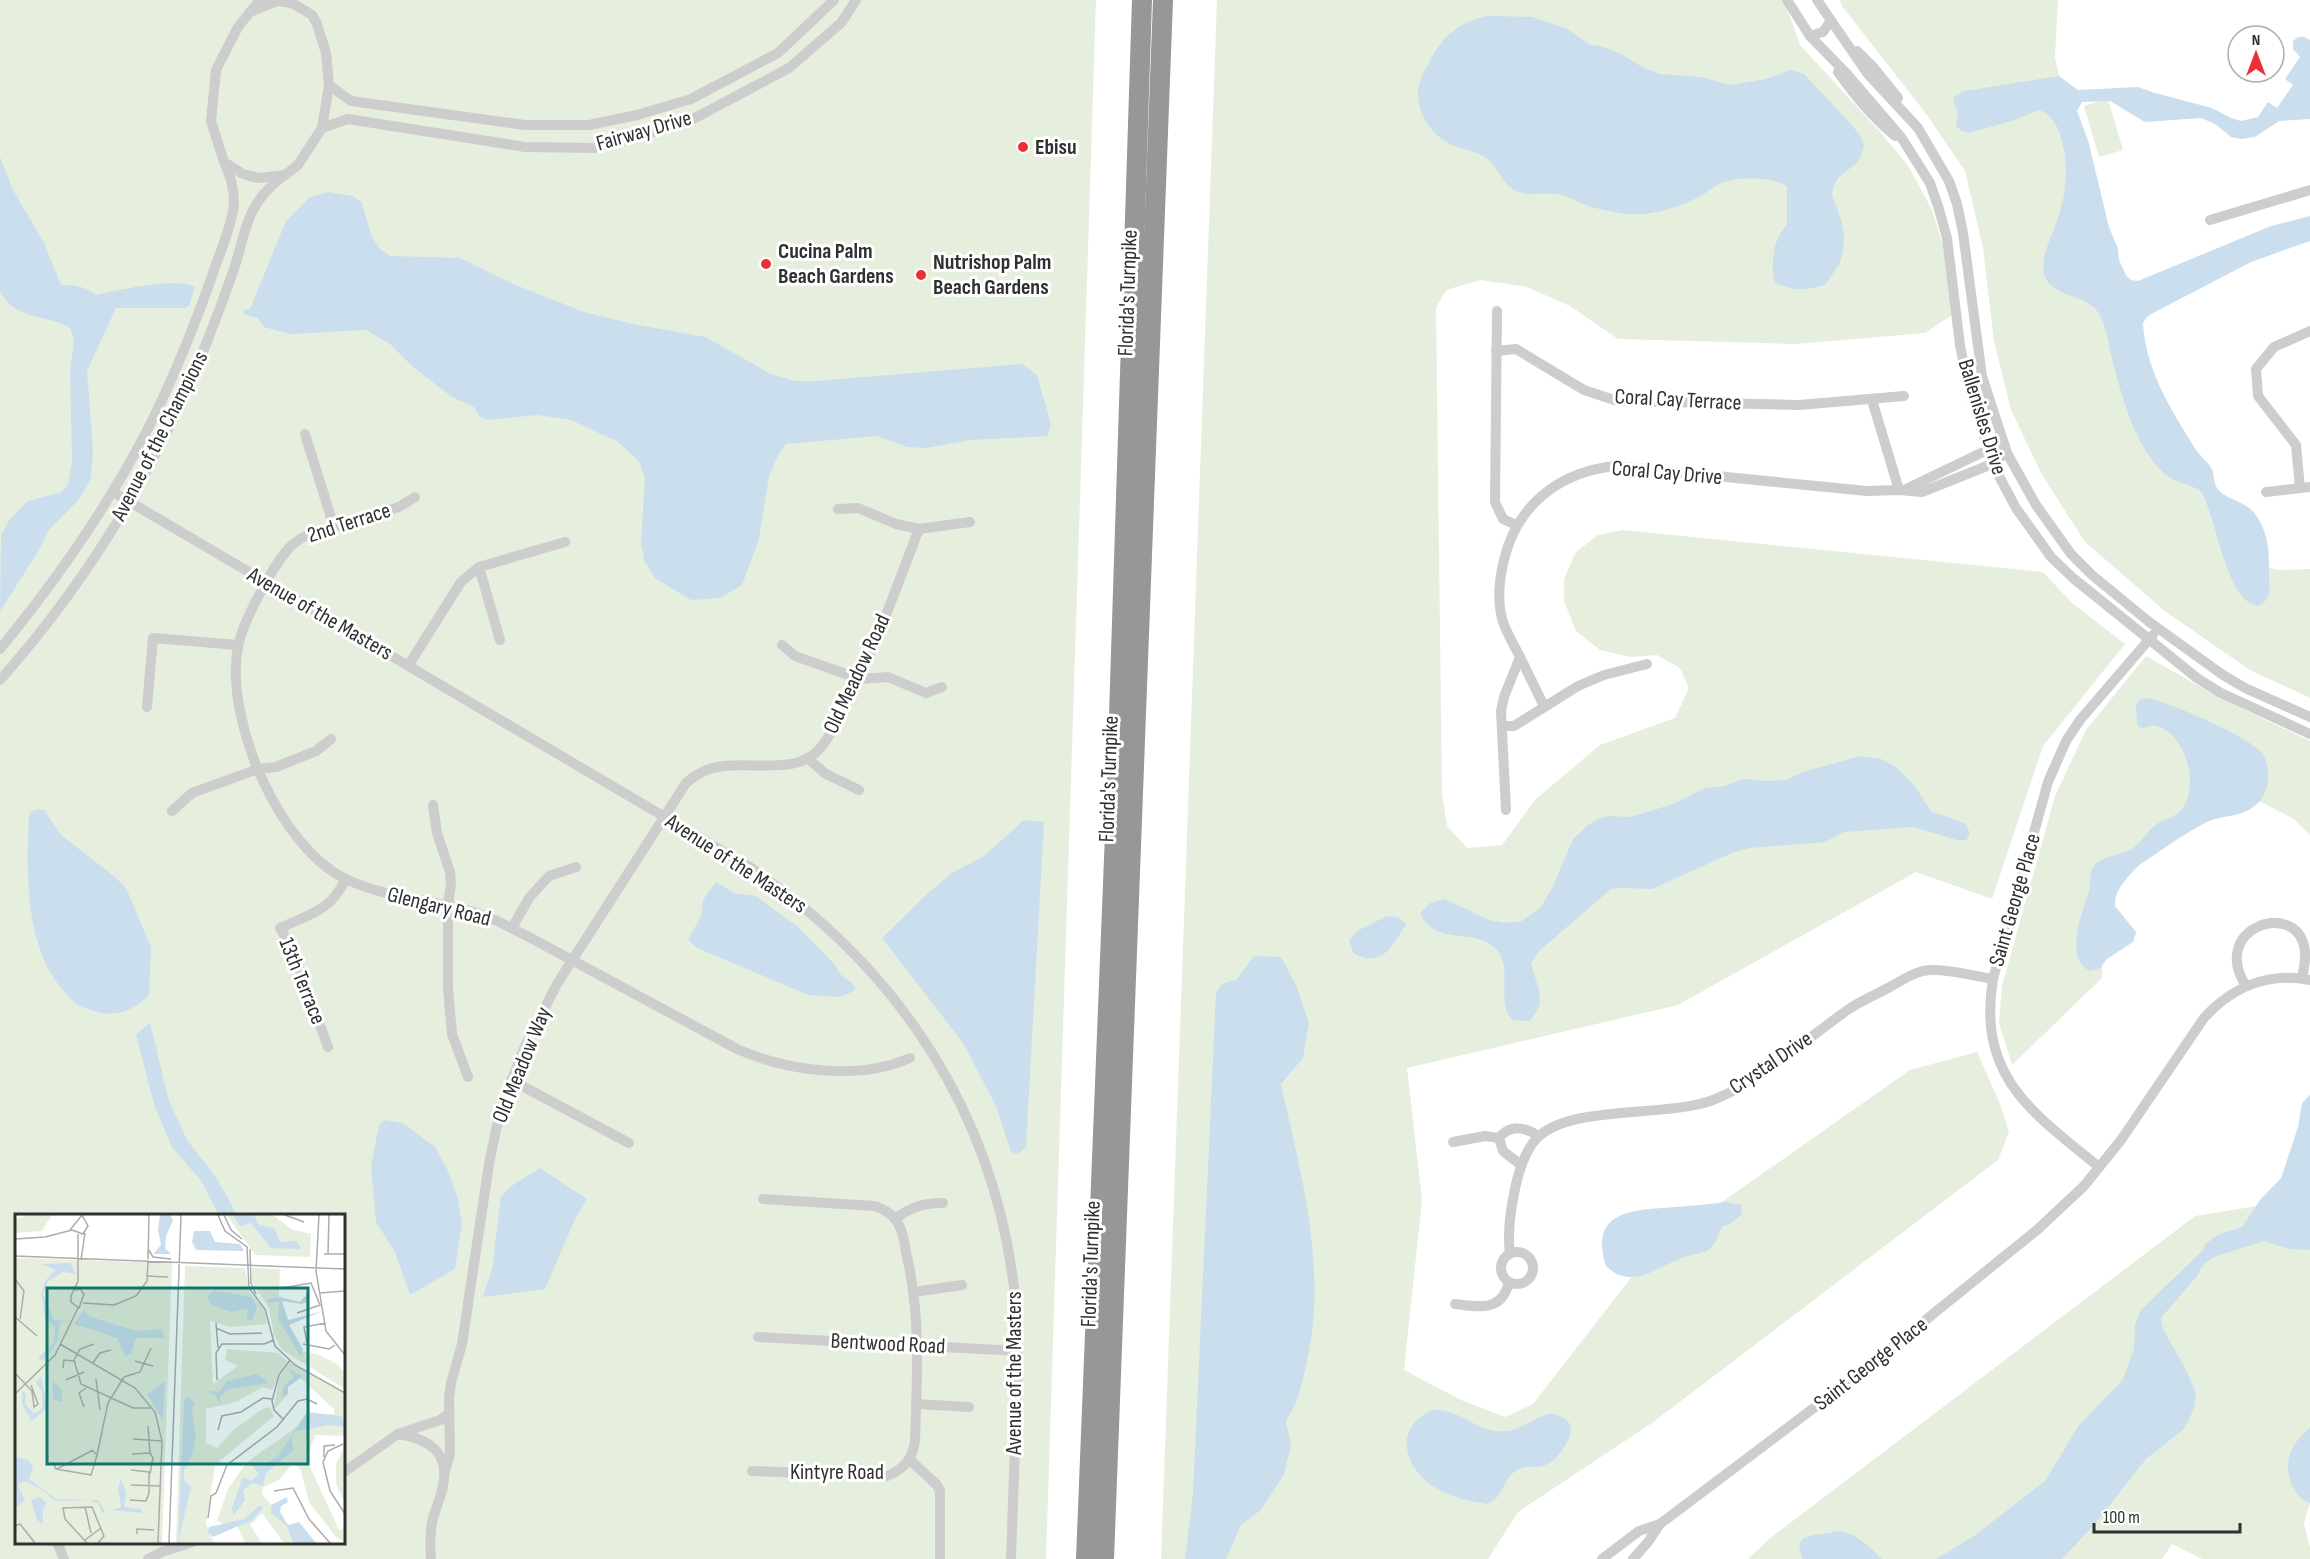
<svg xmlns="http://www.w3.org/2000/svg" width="2310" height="1559" font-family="'Sofia Sans Condensed',sans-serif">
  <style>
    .green { fill: #e6eede; fill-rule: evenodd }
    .water { fill: #cadeee }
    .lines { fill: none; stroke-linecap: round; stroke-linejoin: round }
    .street { stroke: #cdcdcd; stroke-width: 10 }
    .highway { stroke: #979797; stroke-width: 20 }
    .poi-dot { fill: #ea2f35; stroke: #fff; stroke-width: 2 }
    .labels { text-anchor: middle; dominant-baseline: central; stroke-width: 6; stroke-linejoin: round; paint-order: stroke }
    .street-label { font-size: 22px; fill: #303030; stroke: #fff }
    .poi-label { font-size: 22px; font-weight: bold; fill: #303030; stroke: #fff; text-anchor: start }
    .inset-road { fill: none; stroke: #acacac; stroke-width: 1.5 }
    .view { fill: #0f766e; fill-opacity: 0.15; stroke: #0f766e; stroke-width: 3 }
    .inset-edge { fill: none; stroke: #303030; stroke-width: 3 }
  </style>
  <rect width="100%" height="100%" fill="#fff"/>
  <g class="green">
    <path d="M0 0H1096L1046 1559H0ZM16 1216H344V1542H16Z"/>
    <path d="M1217 0H1784L1800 45 1881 133 1909 167 1932 210 1943 245 1952 315 1925 333 1794 344 1618 339 1570 306 1527 287 1480 280 1446 290 1436 308 1442 793 1447 826 1467 848 1502 845 1536 799 1600 745 1675 718 1689 688 1680 668 1657 655 1630 657 1600 650 1576 631 1564 601V579L1576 552 1598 535 1623 530 2043 572 2072 603 2125 644 2043 746 1992 899 1916 872 1678 1005 1407 1068 1422 1200 1404 1370 1461 1400 1505 1417 1533 1404 1651 1252 1910 1070 1977 1052 2000 1104 2009 1132 1998 1160 1652 1423 1518 1512 1488 1559H1161Z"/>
    <path d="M1840 0H2058L2055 58 2101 261 2185 460 2261 566 2279 570 2310 569V698L2250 670 2166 612 2085 542 2041 473 2011 410 1994 341 1983 248 1965 171 1927 115 1842 6Z"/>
    <path d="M2108 99 2123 150 2099 157 2084 106Z"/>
    <path d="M2146 656 2220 698 2310 741V835L2294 819 2232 787 2118 870 2102 922V978L2012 1065 1999 1023 2002 986 2055 796 2086 730Z"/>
    <path d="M2310 1140V1503L2304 1523 2310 1548V1559H2202L2172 1544 2162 1559H1748L1769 1539 2195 1216 2270 1204Z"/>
  </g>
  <g class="water">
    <path d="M1488 16 1532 17 1568 29 1590 45 1600 46 1621 54 1644 68 1660 74 1701 77 1730 85 1766 79 1791 70 1804 74 1852 125 1861 137 1864 147 1858 162 1839 177 1834 185 1832 195 1841 219 1844 234 1843 249 1840 263 1825 285C1807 290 1792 292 1775 282 1770 265 1773 238 1787 225V186C1769 177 1744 176 1725 182 1715 184 1707 193 1697 198 1677 208 1650 216 1627 214 1613 212 1596 209 1582 204 1574 200 1566 195 1557 194 1544 192 1529 197 1516 191 1502 184 1498 167 1486 158 1476 151 1463 149 1452 145 1429 135 1412 106 1420 81 1422 74 1427 67 1430 61 1442 36 1461 21 1488 16Z"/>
    <path d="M2298 37H2304L2310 40V119L2279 121 2255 137 2241 139 2231 137 2215 124 2201 118 2145 122 2110 101 2082 102 2077 111 2088 140 2109 227 2118 249 2119 260 2126 275 2131 280 2138 281 2271 226 2310 216V241L2251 262 2155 312 2147 317 2143 323C2145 368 2170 408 2193 445 2197 453 2205 459 2210 466 2215 473 2213 482 2217 488 2227 502 2248 499 2259 520 2270 539 2269 558 2269 579 2269 584 2271 591 2268 597 2266 601 2262 604 2258 606 2226 602 2216 516 2201 491 2190 484 2175 483 2165 474 2134 447 2121 393 2111 355 2108 341 2106 324 2098 312 2086 294 2050 297 2044 274 2040 257 2052 236 2057 221 2066 195 2069 168 2062 141 2058 127 2053 115 2039 110L2015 120 1969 133 1962 131 1956 126 1958 112 1953 102 1954 97 1964 91 2059 76 2078 90 2138 87 2155 93 2212 108 2231 118 2241 121 2258 117 2268 102 2277 108 2293 85 2285 79 2300 57 2293 49V41Z"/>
    <path d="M0 157 13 190 44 243 61 285C75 285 85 286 96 295 120 290 174 277 195 287L189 306 184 308H116L87 371 93 449 91 478 80 498 49 530 36 555 0 611 1 535 10 519 28 501 61 492 68 485 72 463 70 371 74 339 70 328C46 313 18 322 0 292Z"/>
    <path d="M329 192 353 196 362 203 371 235 379 248 390 256 460 258 513 284 584 312 633 324 705 337 771 374 796 381H816L1022 364 1037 375 1051 424 1048 436 971 440 926 448 907 447 877 436 786 444 778 455 769 476 759 539 742 585 720 598 691 600 655 578 644 560 641 543 645 478 639 461 618 442 571 420 537 415 488 420 480 417 474 407 452 397 412 366 390 344 366 330 290 334 264 327 258 318 243 314 244 310 250 309 286 221 310 197Z"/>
    <path d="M2146 698C2170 702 2245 735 2261 752 2272 765 2270 791 2258 803 2243 818 2225 814 2207 822 2186 832 2159 852 2138 866 2128 877 2114 890 2115 906L2136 932 2133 942 2107 959 2100 968 2090 971C2063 958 2083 911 2089 891 2091 880 2088 869 2098 862 2108 855 2122 855 2132 849 2141 843 2146 833 2154 826 2167 817 2179 818 2186 802 2196 779 2186 742 2164 729 2156 725 2150 724 2143 729L2137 725 2136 705 2140 700Z"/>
    <path d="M1860 756 1881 759 1896 767 1914 785 1931 811 1966 824C1969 830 1971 834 1966 840H1957L1913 827 1844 832 1825 842 1750 848 1734 852 1652 889 1622 888 1611 889 1539 951 1531 963C1536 985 1549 1003 1529 1021L1512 1020C1495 1001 1514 968 1496 949 1473 926 1437 948 1420 913L1430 903 1445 899 1489 920 1505 923 1522 921 1541 907 1553 886 1573 839 1588 825 1598 819 1610 816 1629 817 1644 813 1673 804 1705 788 1724 786 1744 779 1768 781 1786 780 1803 772Z"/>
    <path d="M37 809 44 810 61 835 115 877 126 888 151 947 149 995C135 1010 115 1018 95 1011 90 1009 83 1008 78 1005 73 1002 69 997 65 992 25 950 26 872 29 817L31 812Z"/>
    <path d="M1024 820 1044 822 1026 1147 1018 1154 1011 1152 996 1106 963 1043 882 938 926 895 952 873 984 856Z"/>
    <path d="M716 882 734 893 756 896 798 927 835 965 841 975 853 984 856 990 840 997 808 995 697 948 688 940 701 916 703 900Z"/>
    <path d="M1387 916 1398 917 1406 924C1392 946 1383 968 1354 954L1349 941 1357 931Z"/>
    <path d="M1254 956 1281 957 1296 985 1309 1023 1303 1058 1281 1084C1302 1177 1329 1275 1305 1370 1301 1388 1297 1404 1286 1421L1291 1446 1284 1474 1261 1510 1241 1525 1226 1559H1185L1193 1493 1216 993 1222 984 1237 979Z"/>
    <path d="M150 1023 169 1101 187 1140 216 1177 237 1215H219L202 1182 172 1147 155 1107 136 1035Z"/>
    <path d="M2310 1095V1250L2289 1249 2264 1241 2214 1257 2202 1266 2198 1275 2161 1318 2163 1329 2187 1372 2196 1393 2194 1409 2184 1429 2146 1459 2094 1525 2062 1559H1936L1974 1536 2045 1481 2079 1425 2120 1383 2125 1374 2134 1349 2135 1325 2141 1310 2204 1249 2205 1244 2218 1235 2242 1227 2260 1200 2281 1178 2298 1127 2302 1103Z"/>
    <path d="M385 1120 403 1123 435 1147 448 1171 458 1199 462 1224 455 1269 410 1295 395 1252 376 1222 371 1166 379 1125Z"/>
    <path d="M540 1168 587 1199 575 1219 545 1289 483 1297 492 1269 501 1197C510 1184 527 1177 540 1168Z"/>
    <path d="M1726 1202 1741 1205 1742 1214 1733 1222 1722 1227C1719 1234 1716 1242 1711 1248 1704 1254 1693 1254 1684 1257 1658 1267 1631 1291 1606 1266 1588 1209 1636 1210 1675 1207 1692 1206 1709 1204 1726 1202Z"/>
    <path d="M1433 1410C1460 1409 1473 1429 1497 1431 1522 1434 1536 1413 1553 1414 1559 1415 1565 1418 1569 1423 1573 1429 1571 1433 1568 1440 1562 1453 1551 1468 1534 1467 1528 1467 1523 1466 1517 1470 1507 1476 1504 1487 1498 1496 1496 1499 1490 1502 1487 1504 1470 1501 1449 1497 1434 1487 1403 1466 1393 1427 1433 1410Z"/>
    <path d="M2310 1427V1503C2292 1497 2284 1471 2290 1454 2293 1443 2303 1435 2310 1427Z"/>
    <path d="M1836 1531C1854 1531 1870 1547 1882 1559H1803C1789 1530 1822 1537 1836 1531Z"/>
  </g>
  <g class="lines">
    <g class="street">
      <path d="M1787 0 1810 36 1847 74 1901 137 1930 183 1939 209 1947 238 1960 345 1968 385 1992 463 2016 508 2051 557 2073 578 2197 678 2221 693 2310 734"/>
      <path d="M1817 0 1867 73 1918 128 1949 181 1957 204 1963 233 1982 376 2007 453 2036 505 2071 554 2092 575 2148 621 2223 675 2245 688 2310 717"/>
      <path d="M250 12 277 1 292 3 312 15 317 24 326 53 329 85 322 128 298 165 285 175 258 178 243 174 224 162 211 121 216 70 238 27 250 12 260 0"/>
      <path d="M1810 36 1823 32 1830 22"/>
      <path d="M1857 51 1873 67 1898 98"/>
      <path d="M1838 72C1854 95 1873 118 1895 136"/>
      <path d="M329 85 351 101 525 125H589L637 115 691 99 778 53 834 0"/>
      <path d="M322 128 348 119 525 147 595 148 642 136 695 118 789 68 841 23 856 0"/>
      <path d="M2210 220 2310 190"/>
      <path d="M1497 311 1495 502 1503 519 1516 525"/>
      <path d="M1496 351 1516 349 1584 390 1617 401 1799 405 1904 396"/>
      <path d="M1872 400 1899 490"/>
      <path d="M305 434 334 527"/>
      <path d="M2300 488 2296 445 2258 396 2256 369 2274 347 2310 331"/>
      <path d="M1904 490 1981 453 2005 446"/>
      <path d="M113 492 748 866C901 969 999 1119 1016 1306 1019 1343 1017 1381 1016 1419 1014 1466 1013 1512 1011 1559"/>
      <path d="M2266 492 2310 487"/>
      <path d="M415 497 399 507 308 535C301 538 295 542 290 547 273 565 242 623 238 647 224 719 280 850 348 880 396 902 449 899 497 921 525 934 553 950 581 965 633 993 685 1021 737 1049 788 1071 858 1081 910 1058"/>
      <path d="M838 509 858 508 896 524 919 529 970 522"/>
      <path d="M479 567 500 640"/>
      <path d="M782 645 795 656 860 679 888 677 926 693 942 687"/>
      <path d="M0 649C40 600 78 549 111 494 153 428 186 350 212 276 219 255 229 233 233 211 236 194 231 177 224 162"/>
      <path d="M1520 657 1544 706"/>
      <path d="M408 666 461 582 479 567 565 542"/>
      <path d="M0 680C72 599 133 505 179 407 199 363 217 318 233 272 240 253 243 230 252 212 260 196 270 186 285 175"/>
      <path d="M147 707 153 638 238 645"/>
      <path d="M1502 726H1514L1578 686 1604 675 1647 664"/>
      <path d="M807 758 826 774 859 790"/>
      <path d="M433 805 437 833 450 872 451 884 448 904V988L452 1034 468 1077"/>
      <path d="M1506 810 1501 711 1504 697 1520 657C1514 645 1506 632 1502 619 1497 599 1499 580 1504 560 1517 505 1559 472 1615 466L1867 491 1899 490 1922 492 1987 466 2007 453"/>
      <path d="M172 811 192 793 258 769 276 767 316 751 331 739"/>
      <path d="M512 928 529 898 549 876 576 867"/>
      <path d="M2246 986C2209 928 2294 900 2304 946 2307 956 2304 968 2302 978"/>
      <path d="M328 1047 292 949 280 928C312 913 329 912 346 879"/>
      <path d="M511 1080 629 1143"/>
      <path d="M1453 1142 1485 1136 1499 1138"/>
      <path d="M1521 1165 1503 1151 1499 1138C1510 1124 1525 1127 1538 1136"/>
      <path d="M2099 1167C2032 1112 1977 1077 1993 979L2048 782 2066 741 2080 720 2153 635"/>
      <path d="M895 1219C911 1207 923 1203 943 1203"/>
      <circle cx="1517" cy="1268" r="16"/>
      <path d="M1510 1254C1506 1225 1516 1159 1537 1138 1571 1104 1665 1118 1713 1100 1764 1080 1804 1040 1849 1009 1861 1001 1875 995 1888 988 1901 981 1915 971 1930 970 1950 969 1973 976 1993 979"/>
      <path d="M914 1292 962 1285"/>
      <path d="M1455 1304C1479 1307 1502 1312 1509 1282"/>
      <path d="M758 1337 1018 1351"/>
      <path d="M916 1404 969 1407"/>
      <path d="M398 1434C428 1439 450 1451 443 1486 441 1498 435 1509 432 1522 430 1534 430 1546 431 1559"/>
      <path d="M909 1459 937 1485 940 1491V1559"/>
      <path d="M752 1471 887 1476C903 1470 913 1458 915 1441 917 1379 921 1317 907 1257 905 1247 904 1234 899 1225 894 1215 885 1209 874 1206L763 1199"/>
      <path d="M344 1472 398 1434 440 1420 449 1414"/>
      <path d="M444 1474 450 1454 449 1397 451 1383 462 1344 489 1164 496 1130 505 1097 525 1046 557 984 686 783C718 753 758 772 796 763 806 760 816 754 822 746 832 734 838 719 845 706 875 650 896 588 919 529"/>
      <path d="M57 1542 64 1559"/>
      <path d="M148 1559 164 1551 193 1542"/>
      <path d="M1602 1559 1639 1531 1660 1524"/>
      <path d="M1633 1559 1648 1542 1660 1524 1860 1373 2037 1230 2084 1186 2121 1140 2204 1018C2232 987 2268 972 2310 980"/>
    </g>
    <g class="highway">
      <path d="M1086 1559 1116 809 1142 0"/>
      <path d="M1104 1559 1163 0"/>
    </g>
  </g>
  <g class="poi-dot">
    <circle cx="1023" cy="147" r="6"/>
    <circle cx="766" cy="264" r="6"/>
    <circle cx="921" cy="275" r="6"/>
  </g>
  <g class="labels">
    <g class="street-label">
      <text transform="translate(644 131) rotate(-16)">Fairway Drive</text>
      <text transform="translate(1128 293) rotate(-88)">Florida's Turnpike</text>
      <text transform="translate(1678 400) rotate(3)">Coral Cay Terrace</text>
      <text transform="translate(1982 417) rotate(73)">Ballenisles Drive</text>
      <text transform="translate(160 436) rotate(-63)">Avenue of the Champions</text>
      <text transform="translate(1667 473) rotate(5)">Coral Cay Drive</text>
      <text transform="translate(349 523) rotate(-18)">2nd Terrace</text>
      <text transform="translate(320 614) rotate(30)">Avenue of the Masters</text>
      <text transform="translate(857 674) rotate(-65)">Old Meadow Road</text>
      <text transform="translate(1109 779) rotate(-88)">Florida's Turnpike</text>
      <text transform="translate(736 864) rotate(33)">Avenue of the Masters</text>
      <text transform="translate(2015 900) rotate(-74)">Saint George Place</text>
      <text transform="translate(439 907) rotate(14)">Glengary Road</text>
      <text transform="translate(302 981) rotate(68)">13th Terrace</text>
      <text transform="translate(1771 1063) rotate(-34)">Crystal Drive</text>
      <text transform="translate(522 1065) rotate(-68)">Old Meadow Way</text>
      <text transform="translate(1091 1264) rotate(-88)">Florida's Turnpike</text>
      <text transform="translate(888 1344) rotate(3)">Bentwood Road</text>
      <text transform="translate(1871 1364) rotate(-38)">Saint George Place</text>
      <text transform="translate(1014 1373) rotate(-90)">Avenue of the Masters</text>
      <text x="837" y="1472">Kintyre Road</text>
    </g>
    <g class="poi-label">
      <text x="1035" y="147">Ebisu</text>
      <text x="778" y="251">Cucina Palm<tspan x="778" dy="25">Beach Gardens</tspan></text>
      <text x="933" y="262">Nutrishop Palm<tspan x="933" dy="25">Beach Gardens</tspan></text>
    </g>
  </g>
  <g transform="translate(15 1214)">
    <rect width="330" height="330" fill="#fff"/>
    <path d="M14 1H37L27 17 0 19V5ZM212 1H258L276 15 296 20 295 43 240 41ZM0 44 157 49 147 329H0ZM170 52 230 54 235 79 248 93 252 110 215 113 195 107 198 170 223 152 210 146 212 135 263 139 272 147 257 176 248 173 221 188 191 195V229L202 234 218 216 248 195 255 193 259 202 200 251 191 310 199 329H161ZM237 54 265 55 264 81 269 104 286 137 302 140 322 150 330 159V175L267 136 259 121 254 94 237 68ZM274 148 330 180V222L300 221 292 246 324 316 330 314V328L322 324 294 288 285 254 278 249 264 266 248 273 247 280 274 312 282 329H269L247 299 235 311 247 329H230L221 309 211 311 202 307 213 275 232 248 297 202 319 200V195L284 163 271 173 269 185 259 195 264 164ZM330 231V289L321 270V250Z" fill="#e6eede"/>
    <path d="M145 1H155L158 6 151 22 150 34 156 40H138L146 31 143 16ZM218 1H239L244 11 259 14 265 28 282 27 286 35 256 34 236 9 225 12ZM179 17H195L200 28 225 30 229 37 181 36 177 28ZM55 49 61 60 48 58 33 67 28 79 39 106 54 107 45 109 42 128 28 147 23 144 39 129 40 113 30 104 26 80 30 67 41 56 26 50ZM199 76 236 83 242 91 238 106H232L233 95 216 98 195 90 192 83ZM293 79 294 88 286 90 267 87 273 106 308 97 274 111 288 135 286 143 263 105 264 88 254 89 253 85 265 83 285 88ZM69 96 76 103 122 117 147 115 150 124H121L116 140 110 142 102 124 59 110ZM273 154 288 162 273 173V180L268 184V173L279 163ZM242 160 254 169 214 175 205 183V190L201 182 192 177 204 178 212 167ZM26 162 32 194 17 207 7 190V177L11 180 10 190 19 200 27 195V178L21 169ZM37 166 47 176V188L38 185ZM150 167 148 204 147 205 132 180ZM174 182 180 190 177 197 181 222 177 241 169 256V266L176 273 163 329 169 186ZM292 198 327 202 330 213 314 211 281 217 276 223 279 236 251 259 248 272 238 269 228 276 230 286 219 301 217 294 228 263 236 267 244 260 235 249 247 252 263 242ZM0 243 13 246 18 254 14 265 41 285 83 286 90 297 87 299 83 289 74 286 40 287 26 275 9 267 3 271 10 286 0 294ZM106 264 111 279 109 293 126 295 127 299 97 296 106 293 103 275ZM24 283 32 289 28 295V310L22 306 16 286ZM272 283 273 288 266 292 265 298 273 311 284 308 301 329H278L272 312 256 299V291ZM245 291 248 294 237 306 198 323 193 318 194 313 229 305Z" fill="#cadeee"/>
    <path class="inset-road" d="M203 1 210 17 232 33 234 74 250 95 260 132 280 151 330 179M209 1 216 16 227 25M270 1 289 8M304 1 301 57 311 117 330 141M0 25 30 23 57 16 68 20 73 12 67 1 55 16M133 35 138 43 156 45M235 35 236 69 241 80M309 40H329M313 40 314 1M0 42 330 55M133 45 134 1M66 46 70 19M131 62 153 63M0 65 9 77 5 105M267 74 296 69 305 91 282 99M60 76 65 75 69 80 64 94 56 88V82L63 67V20M305 79 330 77M68 89 99 91 121 82 132 67 133 46M0 103 22 122M201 109 203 134M201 114 215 120 247 119M292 129 289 113 311 109M45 130 120 174 140 198 147 227 143 329M79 130 65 135 59 146 66 170 118 194H135M288 130 314 135 320 131M120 147 138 152M78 149 85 139 96 136M48 154 49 146 59 147M0 159 17 177 19 193 23 190 16 171M81 165 85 196M51 166 69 158M202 166 201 139 207 130H249L259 126M0 180 40 141 63 94M69 193 64 179 71 174M269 206 259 196 257 187 264 161 275 146M203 216 207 202 226 198 248 184 257 185M118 225 147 227M328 230 313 237 308 248 315 277 330 300M135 239 138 244 135 260M117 240 135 239 133 212M82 241 93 189 109 163 125 158 136 134M309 243V232L320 231M38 248 41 255 76 261 82 241 77 236M42 255 78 236M116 271 145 272M259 277 278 274 294 305 315 329M115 286 131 287 134 279V258L116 256M70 293 76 319M193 304 196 282 201 279 212 251 262 213 283 187 292 185 302 190M0 312 5 310 20 329M122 320V315L139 316M70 326 86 314M72 329 50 305 48 294 77 293 89 322 83 329M154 329 166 1"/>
    <path class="view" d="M32 74H293V250H32Z"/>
    <rect width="330" height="330" class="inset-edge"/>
  </g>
  <g transform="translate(2256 54)"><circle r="28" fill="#ffffff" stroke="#acacac" stroke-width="1.5"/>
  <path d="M0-4.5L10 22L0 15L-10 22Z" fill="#ea2f35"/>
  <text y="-9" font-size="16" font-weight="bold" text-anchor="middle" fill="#303030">N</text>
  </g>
  <path d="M2094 1523v9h146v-9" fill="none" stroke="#303030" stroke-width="3"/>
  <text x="2103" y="1523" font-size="18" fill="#303030" stroke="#ffffff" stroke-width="4.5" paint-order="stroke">100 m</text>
</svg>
